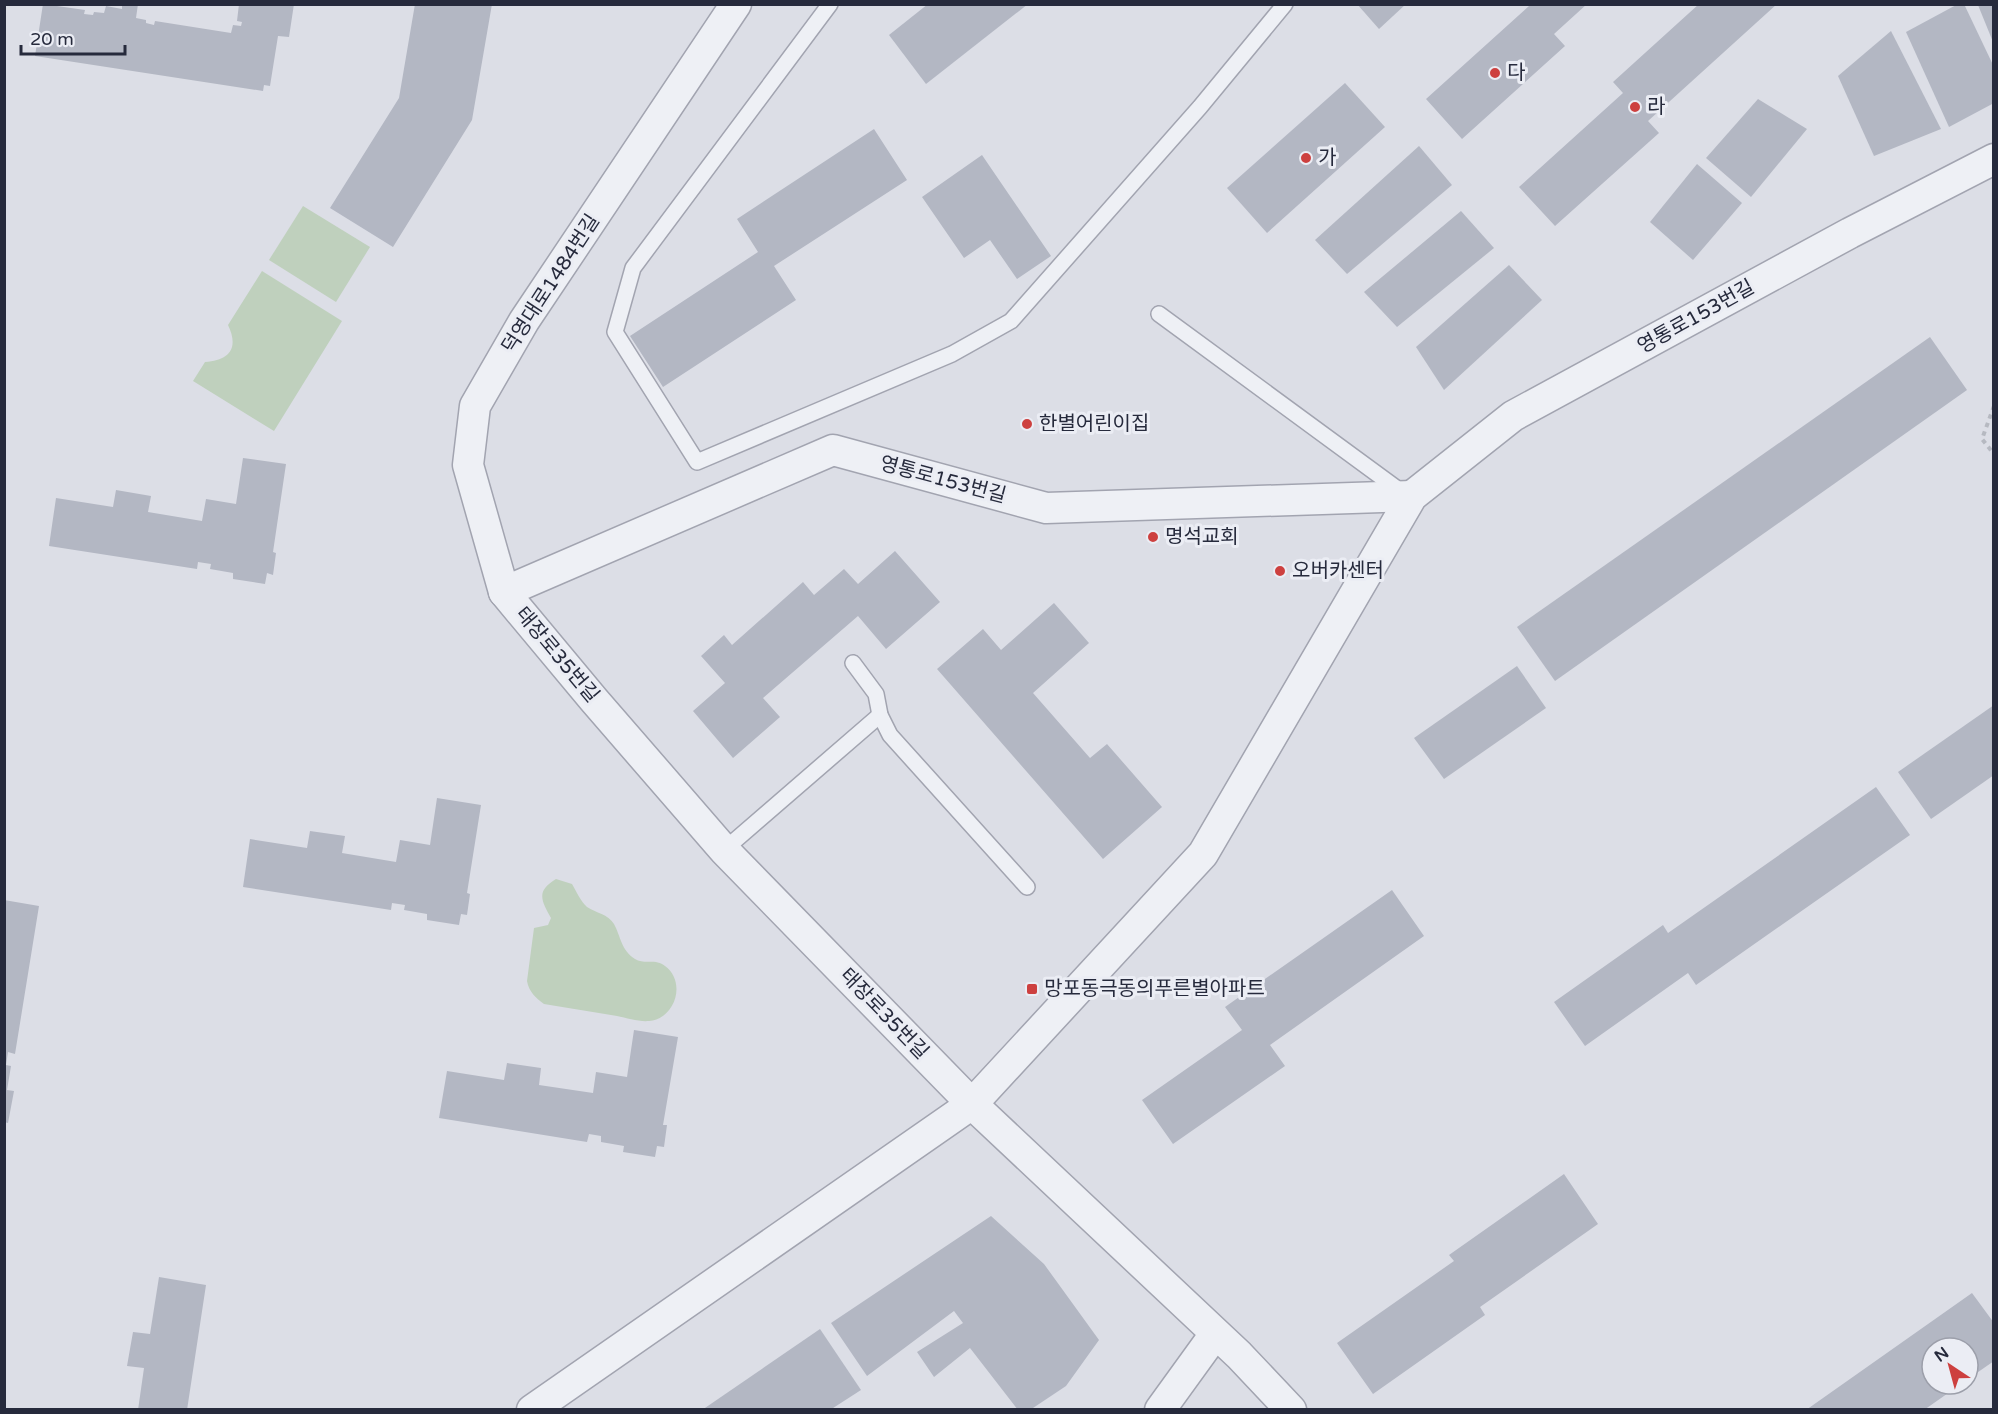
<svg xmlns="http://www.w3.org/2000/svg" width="1998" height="1414" font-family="'Varela Round','Noto Sans KR',sans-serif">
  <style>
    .green { fill: #bfd0bd }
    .building { fill: #b3b7c3 }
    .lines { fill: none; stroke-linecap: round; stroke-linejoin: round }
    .service-casing { stroke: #a2a4b0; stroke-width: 18 }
    .minor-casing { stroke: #a2a4b0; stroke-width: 33 }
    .path { stroke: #b6b9c1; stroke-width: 4; stroke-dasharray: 4.5 4.5; stroke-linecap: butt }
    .service { stroke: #eef0f5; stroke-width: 15 }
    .minor { stroke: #eef0f5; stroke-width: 30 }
    .poi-dot { fill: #cd403f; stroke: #ebedf4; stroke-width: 2 }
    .labels { text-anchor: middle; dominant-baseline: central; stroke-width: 6; stroke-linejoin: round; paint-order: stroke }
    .poi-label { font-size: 20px; fill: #262a3c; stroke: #ebedf4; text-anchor: start }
    .street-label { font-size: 20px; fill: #262a3c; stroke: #ebedf4 }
  </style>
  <rect width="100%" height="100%" fill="#dcdee6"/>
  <g class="green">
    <path d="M303 206 370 247 336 302 269 260Z"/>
    <path d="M262 271 342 321 274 431 193 381 205 362C230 360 239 348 228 325Z"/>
    <path d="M556 879 572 884C576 891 581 902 587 907 596 913 608 914 614 924 621 937 621 950 635 959 644 965 656 958 665 966 687 982 675 1019 649 1021 639 1022 627 1018 617 1016 593 1012 568 1008 544 1004 536 998 529 992 527 981L534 928 548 925 551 918C541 900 536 891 556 879Z"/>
  </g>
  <g class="building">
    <path d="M43 4 85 10 84 14 93 15 94 12 104 13 106 6 122 9V4H138L136 18 146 20V23L154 25 155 21 231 33 233 25 241 26 242 22 237 21 239 4H294L289 37 278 36 270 86 264 85 263 91 35 56Z"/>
    <path d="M415 4H492L472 120 393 247 330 208 399 98Z"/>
    <path d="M928 4H1028L926 84 889 35Z"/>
    <path d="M1357 4H1406L1379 29Z"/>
    <path d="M1528 4H1587L1554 34 1565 46 1462 139 1426 99 1529 6Z"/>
    <path d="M1699 4H1777L1648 121 1659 133 1555 226 1519 187 1623 93 1613 82Z"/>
    <path d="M1958 4H1964L1994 67V103L1949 127 1906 32Z"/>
    <path d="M1979 4H1993V42L1978 5Z"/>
    <path d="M1891 31 1941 129 1874 156 1838 76Z"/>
    <path d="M1345 83 1385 127 1267 233 1227 188Z"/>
    <path d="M1758 99 1807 129 1751 197 1706 158Z"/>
    <path d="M874 129 907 180 774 266 796 300 663 387 630 336 758 252 737 219Z"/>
    <path d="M1419 146 1452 185 1347 274 1315 240Z"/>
    <path d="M982 155 1051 256 1017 279 990 240 964 258 922 197Z"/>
    <path d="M1697 164 1742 203 1693 260 1650 222Z"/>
    <path d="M1461 211 1494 248 1397 327 1364 292Z"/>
    <path d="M1509 265 1542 300 1444 390 1416 347Z"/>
    <path d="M1930 337 1967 390 1555 681 1517 627Z"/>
    <path d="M243 458 286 464 273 552 276 553 273 575 267 573 265 584 233 579V573L210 569 211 564 198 562 197 569 49 546 56 498 113 507 116 490 151 496 148 512 202 521 206 499 236 504Z"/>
    <path d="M895 551 940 602 886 649 858 616 763 698 780 717 733 758 693 711 725 683 701 656 724 635 732 645 803 582 814 595 844 569 858 584Z"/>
    <path d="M1054 603 1089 643 1033 693 1090 758 1107 744 1162 807 1103 859 937 669 983 629 1001 650Z"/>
    <path d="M1517 666 1546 708 1444 779 1414 738Z"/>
    <path d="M1994 705V775L1931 819 1898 772Z"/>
    <path d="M1876 787 1910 835 1696 985 1688 973 1585 1046 1554 1002 1663 925 1668 933Z"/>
    <path d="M437 798 481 805 467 893 470 894 467 915 461 914 459 925 427 920V914L404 910 405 905 392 903 391 910 243 887 250 839 307 848 310 831 345 836 342 853 396 862 400 840 430 845Z"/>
    <path d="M1392 890 1424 936 1270 1045 1285 1066 1173 1144 1142 1100 1242 1030 1225 1007Z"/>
    <path d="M4 900 39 906 15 1054 8 1052 6 1065 11 1066 7 1090 14 1091 8 1123 4 1122Z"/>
    <path d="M634 1030 678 1037 663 1125H667L664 1147 657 1146 655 1157 623 1152 624 1146 601 1142V1136L589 1134 587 1142 439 1118 447 1071 504 1080 507 1063 541 1068 539 1085 593 1093 596 1072 627 1077Z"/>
    <path d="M1564 1174 1598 1224 1480 1307 1485 1315 1373 1394 1337 1343 1454 1261 1449 1255Z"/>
    <path d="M991 1216 1044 1264 1099 1340 1066 1386 1030 1410H1018L970 1348 934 1377 917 1352 963 1323 954 1311 867 1376 831 1323Z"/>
    <path d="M159 1277 206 1285 187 1410H138L144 1368 127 1366 133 1332 150 1334Z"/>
    <path d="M1972 1293 1994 1323V1361L1968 1379V1348H1932V1384H1961L1924 1410H1806Z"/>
    <path d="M820 1329 861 1390 830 1410H702Z"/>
  </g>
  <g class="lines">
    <defs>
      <g id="service">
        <path d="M830 4 633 268 615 332 697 462 952 354 1011 321 1200 107 1285 4"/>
        <path d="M1159 314 1403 493"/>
        <path d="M853 663 876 694 880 715 890 735 1027 887"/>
        <path d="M724 850 880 715"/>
      </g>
      <g id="minor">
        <path d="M736 4 524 321 475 406 468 465 504 592 594 700 724 850 972 1104 1239 1355 1291 1410"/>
        <path d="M504 592 833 450 1046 508 1412 496"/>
        <path d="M532 1410 972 1104 1203 854 1412 496 1513 416 1850 233 1994 159"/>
        <path d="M1160 1410 1215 1334"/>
      </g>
    </defs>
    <use href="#service" class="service-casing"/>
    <use href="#minor" class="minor-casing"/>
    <path class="path" d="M1994 406 1982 439 1994 454"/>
    <use href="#service" class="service"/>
    <use href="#minor" class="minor"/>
  </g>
  <g class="poi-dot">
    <circle cx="1495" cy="73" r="6"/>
    <circle cx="1635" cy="107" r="6"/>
    <circle cx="1306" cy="158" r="6"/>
    <circle cx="1027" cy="424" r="6"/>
    <circle cx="1153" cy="537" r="6"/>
    <circle cx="1280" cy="571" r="6"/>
    <rect x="1026" y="983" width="12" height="12" rx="3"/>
  </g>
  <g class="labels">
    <g class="poi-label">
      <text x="1507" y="73">다</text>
      <text x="1647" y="107">라</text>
      <text x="1318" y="158">가</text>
      <text x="1039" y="424">한별어린이집</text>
      <text x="1165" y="537">명석교회</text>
      <text x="1292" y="571">오버카센터</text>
      <text x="1044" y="989">망포동극동의푸른별아파트</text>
    </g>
    <g class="street-label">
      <text transform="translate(551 284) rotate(-57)">덕영대로1484번길</text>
      <text transform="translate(1696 317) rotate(-29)">영통로153번길</text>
      <text transform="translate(943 480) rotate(15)">영통로153번길</text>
      <text transform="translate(557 655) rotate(50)">태장로35번길</text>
      <text transform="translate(884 1014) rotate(46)">태장로35번길</text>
    </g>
  </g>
  <rect width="1998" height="1414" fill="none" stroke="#262a3c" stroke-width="12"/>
  <g transform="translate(1950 1366) rotate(324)"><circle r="28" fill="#ebedf4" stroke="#9c9faa" stroke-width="1.5"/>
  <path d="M0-4.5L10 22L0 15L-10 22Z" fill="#cd403f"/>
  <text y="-9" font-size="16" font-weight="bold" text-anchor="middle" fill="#262a3c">N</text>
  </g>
  <path d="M21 45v9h104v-9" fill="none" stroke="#262a3c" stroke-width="3"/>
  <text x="30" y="45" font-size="18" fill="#262a3c" stroke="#ebedf4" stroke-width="4.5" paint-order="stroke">20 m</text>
</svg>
